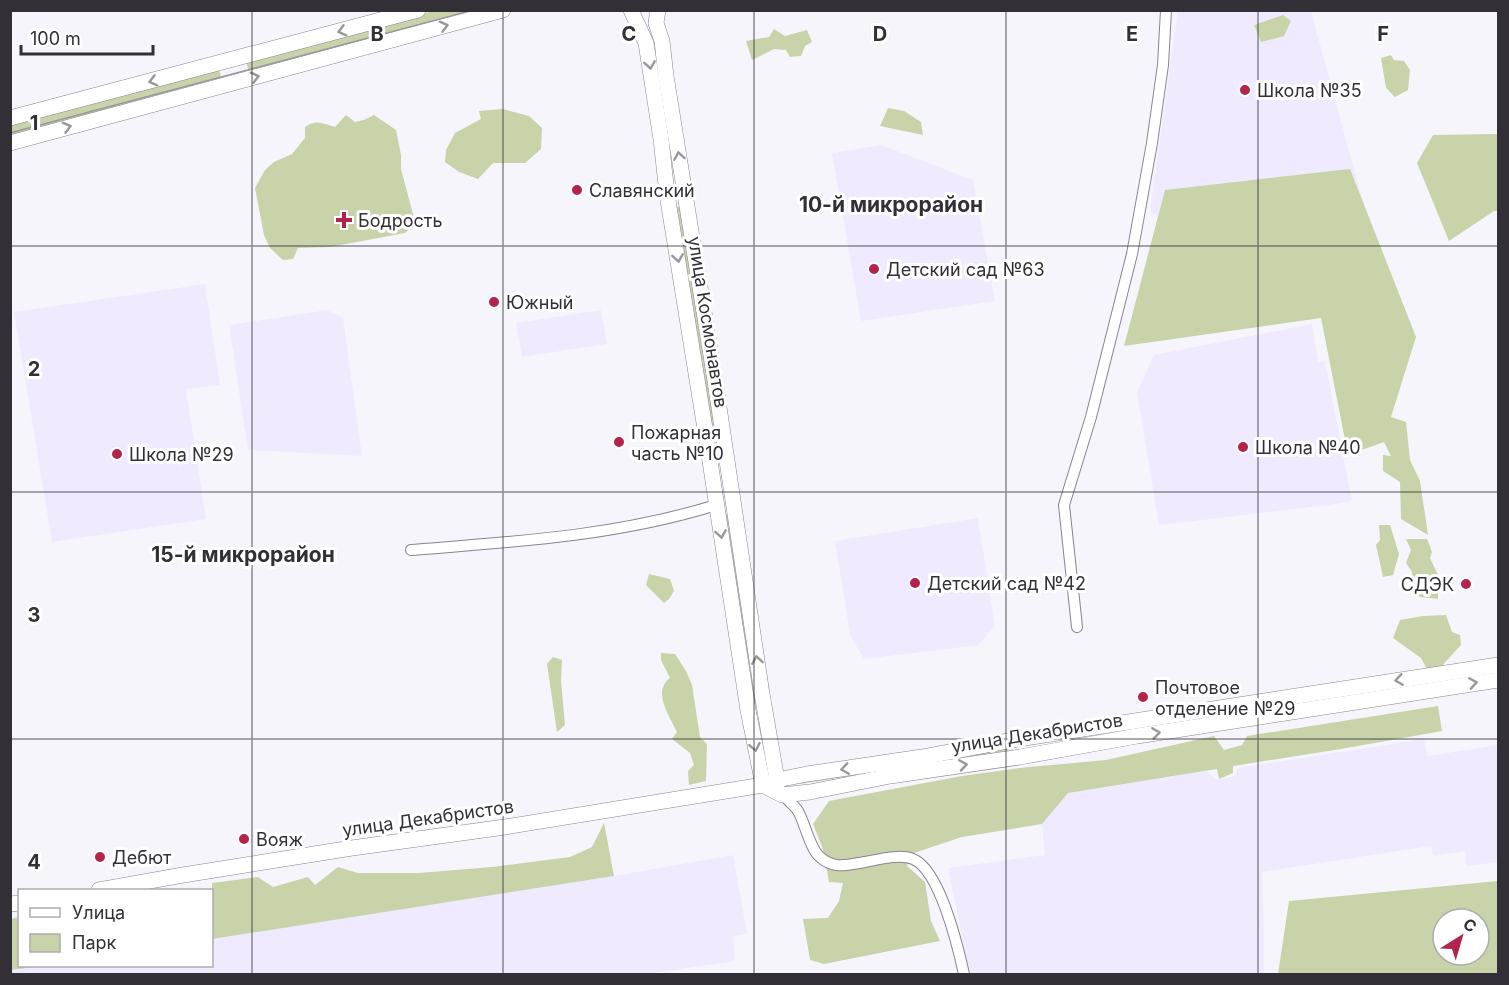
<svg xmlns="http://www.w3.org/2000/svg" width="1509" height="985" font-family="Inter,sans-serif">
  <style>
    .built { fill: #f0eafe }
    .green { fill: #c8d3aa; fill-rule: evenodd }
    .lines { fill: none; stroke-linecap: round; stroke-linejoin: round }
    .street-casing { stroke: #888393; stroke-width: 12 }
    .secondary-casing { stroke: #888393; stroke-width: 16 }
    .street { stroke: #fff; stroke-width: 10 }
    .secondary { stroke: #fff; stroke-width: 15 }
    .tram { stroke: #9a979e; stroke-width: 1.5 }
    .oneway { stroke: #98979a }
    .grid { fill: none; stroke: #322f36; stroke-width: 1.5; stroke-opacity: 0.55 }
    .poi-dot { fill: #b4234c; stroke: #fff; stroke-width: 2 }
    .labels { text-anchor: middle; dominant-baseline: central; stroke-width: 6; stroke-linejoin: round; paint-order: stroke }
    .poi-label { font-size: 18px; fill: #322f36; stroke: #fff; text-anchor: start }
    .street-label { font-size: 18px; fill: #322f36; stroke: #fff }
    .quarter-label { font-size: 21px; font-weight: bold; fill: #322f36; stroke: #fff }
    .grid-label { font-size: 20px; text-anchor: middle; font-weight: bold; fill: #322f36; stroke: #fff; stroke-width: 6; stroke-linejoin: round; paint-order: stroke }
  </style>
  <rect width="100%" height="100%" fill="#f7f5fc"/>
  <g class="built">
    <path d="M1178 11H1311L1367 217 1183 234 1150 211Z"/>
    <path d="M881 145 973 180 995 301 861 321 832 153Z"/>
    <path d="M205 284 220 385 186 389 206 519 52 542 14 312Z"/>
    <path d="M327 310 343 318 362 456 248 450 229 325Z"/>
    <path d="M601 310 607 344 522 357 516 323Z"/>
    <path d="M1312 324 1318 362 1325 361 1352 501 1329 505 1159 525 1137 392 1154 355Z"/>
    <path d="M978 518 995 626 978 645 864 659 850 635 835 541Z"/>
    <path d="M1424 739 1428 756 1498 745V862L1466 866 1465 851 1433 856 1431 846 1262 872 1264 938V974H970L948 868 1045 855 1042 824 1067 793 1207 771 1215 779H1219L1235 776 1237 768Z"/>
    <path d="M733 855 747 934 733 936 735 961 646 974H11L10 970 36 966H212V937L614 876Z"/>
  </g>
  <g class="green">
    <path d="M433 11H487L249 74 246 60Z"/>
    <path d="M1283 15 1291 21 1284 36 1261 42 1254 25Z"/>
    <path d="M774 29 785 36 807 30 812 42 805 46 801 56 790 57 786 50 774 49 752 60 746 41 769 37Z"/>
    <path d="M1391 55 1394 60 1404 61 1410 70 1408 90 1395 97 1386 88 1381 58Z"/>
    <path d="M219 68 222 81 11 137V123Z"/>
    <path d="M888 108 904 111 921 122 923 135 880 126Z"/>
    <path d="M502 109 529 116 542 128 541 149 525 163H493L478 179 459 172 445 162 446 150 455 133 481 119 479 111Z"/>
    <path d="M346 115 355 122 364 120 374 115 396 130 401 155V169L414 218 412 227 405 233 330 247 298 248 293 259 283 260 270 248 264 235 255 188 265 170 274 162 292 154 305 138V127C315 119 323 123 335 127Z"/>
    <path d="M1498 134V211H1494L1449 241 1417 163 1433 135Z"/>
    <path d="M1350 169 1416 337 1391 417 1406 422 1410 460 1420 481 1428 535 1401 519 1400 482 1383 471V455L1391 456 1384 442 1348 455 1321 318 1124 346 1165 190Z"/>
    <path d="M682 206 714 425 708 426 677 207Z"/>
    <path d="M727 514 758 704 751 705 722 515Z"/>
    <path d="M1379 525H1390L1399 554 1393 575 1383 577 1376 545 1380 540Z"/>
    <path d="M1406 539H1427L1432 552 1430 558 1438 575V599L1420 597 1412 590V572L1406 563 1411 550Z"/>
    <path d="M649 574 670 579 674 591 669 599 664 603 646 585Z"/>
    <path d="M1446 615 1452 632 1460 635 1461 645 1440 668 1428 671 1421 658 1393 638 1400 620 1423 616Z"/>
    <path d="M661 653 675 654 686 671 692 685 700 737 707 744 706 781 689 785 688 771 694 765 690 753 672 739 677 732C669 716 652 691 670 678L661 660Z"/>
    <path d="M553 657 562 660 561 681 565 725 557 732 547 664Z"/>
    <path d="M1438 706 1442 731 1341 749 1233 766V773L1219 779 1217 769 1068 793 1042 824 962 837 911 854 907 866 925 882 931 921 940 941 824 964 810 960 803 919 828 918 839 901 843 883 829 882 823 849 813 824 829 801 962 776 1019 768 1106 760 1214 736 1224 750 1242 745 1247 736Z"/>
    <path d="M1012 746 1013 750 800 784V779Z"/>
    <path d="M604 823 614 876 212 939V883L258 877 273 887 308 877 315 885 338 867 358 873H419L492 867 570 857 592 847Z"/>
    <path d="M1498 881V974H1278L1289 901ZM1443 919H1479V955H1443Z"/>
    <path d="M19 917 20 966H42L11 970V919Z"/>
  </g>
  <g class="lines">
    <defs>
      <g id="street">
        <path d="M411 550C513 542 617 536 716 505"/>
        <path d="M1077 627 1064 505 1091 417 1132 254 1152 143 1163 65 1166 10"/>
        <path d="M781 790C784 799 793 803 798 811 805 823 810 849 820 857 832 868 843 866 859 863 873 861 899 853 913 859 940 870 958 947 964 974"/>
      </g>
      <g id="secondary">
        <path d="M631 10 646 43 661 139 667 194 706 435 748 710 763 785"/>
        <path d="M658 10 656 23 662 41 666 76 714 374 762 694 777 780"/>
        <path d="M10 118 418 10"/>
        <path d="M10 143 503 10"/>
        <path d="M763 785 782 795 810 792 890 776 1020 757 1137 736 1498 680"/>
        <path d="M99 890 183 875 352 848 505 827 763 785 777 780 807 774 922 757 1018 739 1498 665"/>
        <path d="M10 904 20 903"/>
      </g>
    </defs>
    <use href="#street" class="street-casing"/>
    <use href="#secondary" class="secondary-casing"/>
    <use href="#street" class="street"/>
    <use href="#secondary" class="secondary"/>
    <path class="tram" d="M10 133 474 10"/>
  </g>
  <defs><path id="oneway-chevron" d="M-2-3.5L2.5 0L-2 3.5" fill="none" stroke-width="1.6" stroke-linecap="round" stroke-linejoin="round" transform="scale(1.5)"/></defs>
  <g class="oneway">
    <use href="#oneway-chevron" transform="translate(444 26) rotate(-15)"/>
    <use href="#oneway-chevron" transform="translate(342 31) rotate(165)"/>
    <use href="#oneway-chevron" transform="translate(650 65) rotate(81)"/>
    <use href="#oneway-chevron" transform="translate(255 77) rotate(-15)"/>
    <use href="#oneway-chevron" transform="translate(153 81) rotate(165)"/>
    <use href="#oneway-chevron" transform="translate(67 127) rotate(-15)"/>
    <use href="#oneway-chevron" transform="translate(679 156) rotate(-99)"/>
    <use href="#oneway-chevron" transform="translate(678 258) rotate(81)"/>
    <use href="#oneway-chevron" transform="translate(721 534) rotate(81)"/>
    <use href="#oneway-chevron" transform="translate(757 660) rotate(-99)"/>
    <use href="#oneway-chevron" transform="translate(1399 680) rotate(172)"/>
    <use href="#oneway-chevron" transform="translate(1473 683) rotate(-9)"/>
    <use href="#oneway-chevron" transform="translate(1156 733) rotate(-8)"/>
    <use href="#oneway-chevron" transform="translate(755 747) rotate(79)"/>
    <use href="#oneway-chevron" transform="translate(963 765) rotate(-9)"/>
    <use href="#oneway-chevron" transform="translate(845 769) rotate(172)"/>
  </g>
  <path class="grid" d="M252 10V974M503 10V974M754 10V974M1006 10V974M1258 10V974M10 246H1498M10 492H1498M10 739H1498"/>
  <g class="poi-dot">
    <circle cx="1245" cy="90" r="6"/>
    <circle cx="577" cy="190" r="6"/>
    <path d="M341 211h6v6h6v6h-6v6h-6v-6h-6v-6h6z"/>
    <circle cx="874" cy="269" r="6"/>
    <circle cx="494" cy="302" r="6"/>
    <circle cx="619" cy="442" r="6"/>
    <circle cx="1243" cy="447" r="6"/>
    <circle cx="117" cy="454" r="6"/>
    <circle cx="915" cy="583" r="6"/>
    <circle cx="1466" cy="584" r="6"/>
    <circle cx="1143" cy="697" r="6"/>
    <circle cx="244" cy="839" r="6"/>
    <circle cx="100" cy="857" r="6"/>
  </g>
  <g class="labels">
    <g class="poi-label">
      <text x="1257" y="90">Школа №35</text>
      <text x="589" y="190">Славянский</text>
      <text x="358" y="220">Бодрость</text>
      <text x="886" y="269">Детский сад №63</text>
      <text x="506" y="302">Южный</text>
      <text x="631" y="432">Пожарная<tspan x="631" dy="21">часть №10</tspan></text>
      <text x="1255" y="447">Школа №40</text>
      <text x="129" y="454">Школа №29</text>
      <text x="927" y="583">Детский сад №42</text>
      <text x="1454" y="584" text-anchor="end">СДЭК</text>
      <text x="1155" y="687">Почтовое<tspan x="1155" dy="21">отделение №29</tspan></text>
      <text x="256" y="839">Вояж</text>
      <text x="112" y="857">Дебют</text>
    </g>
    <g class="street-label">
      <text transform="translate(708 322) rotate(81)">улица Космонавтов</text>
      <text transform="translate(1037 733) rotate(-9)">улица Декабристов</text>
      <text transform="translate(428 818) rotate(-8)">улица Декабристов</text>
    </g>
    <g class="quarter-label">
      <text x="891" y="204">10-й микрорайон</text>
      <text x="243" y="554">15-й микрорайон</text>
    </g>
  </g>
  <g class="grid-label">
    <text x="377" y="41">B</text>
    <text x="629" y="41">C</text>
    <text x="880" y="41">D</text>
    <text x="1132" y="41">E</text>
    <text x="1383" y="41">F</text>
    <text x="34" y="130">1</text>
    <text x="34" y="376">2</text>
    <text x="34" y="622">3</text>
    <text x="34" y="869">4</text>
  </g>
  <rect width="1509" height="985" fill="none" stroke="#322f36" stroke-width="24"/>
  <rect x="18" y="889" width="195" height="78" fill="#ffffff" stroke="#adacaf" stroke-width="1.5"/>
  <rect x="30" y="908" width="30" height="9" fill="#ffffff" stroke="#adacaf" stroke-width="1.5"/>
  <text x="72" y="919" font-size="18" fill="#322f36">Улица</text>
  <rect x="30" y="934" width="30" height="18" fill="#c8d3aa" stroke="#adacaf" stroke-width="1.5"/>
  <text x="72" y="949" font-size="18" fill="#322f36">Парк</text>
  <g transform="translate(1461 937) rotate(37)"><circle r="28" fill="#ffffff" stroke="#adacaf" stroke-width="1.5"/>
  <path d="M0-4.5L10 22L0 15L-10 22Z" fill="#b4234c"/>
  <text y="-9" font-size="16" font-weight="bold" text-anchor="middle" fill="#322f36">С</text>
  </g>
  <path d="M21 45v9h132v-9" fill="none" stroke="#322f36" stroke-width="3"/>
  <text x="30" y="45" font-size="18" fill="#322f36" stroke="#ffffff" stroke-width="4.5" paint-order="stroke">100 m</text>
</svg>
